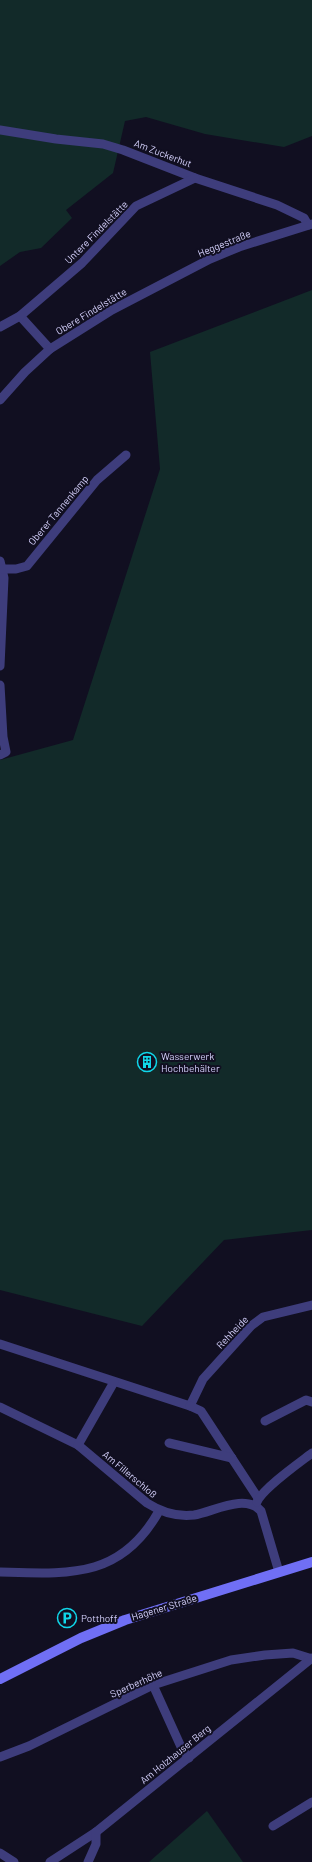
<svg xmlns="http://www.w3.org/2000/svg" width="312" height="1862" font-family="Barlow,sans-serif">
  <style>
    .green { fill: #122a29 }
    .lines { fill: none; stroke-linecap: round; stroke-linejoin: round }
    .street { stroke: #3e3d7c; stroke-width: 9 }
    .secondary { stroke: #706ff5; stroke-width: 10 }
    .labels { text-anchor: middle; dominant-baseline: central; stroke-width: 4; stroke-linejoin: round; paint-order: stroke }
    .street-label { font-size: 10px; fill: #d5d1fc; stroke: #110f21 }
    .poi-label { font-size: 10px; fill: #d5d1fc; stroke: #110f21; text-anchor: start }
  </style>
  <rect width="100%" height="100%" fill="#110f21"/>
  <g class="green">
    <path d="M0 0H312V136L284 147 205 134 146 117 125 121 113 173 66 210 72 218 41 248 20 252 0 266Z"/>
    <path d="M312 290V1230L224 1240 142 1326 0 1290V760L73 740 160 469 150 352Z"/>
    <path d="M207 1811 243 1862H149Z"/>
  </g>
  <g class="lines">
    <g class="street">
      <path d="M0 130 56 139 103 144 123 150 195 178 277 205 304 218 308 225"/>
      <path d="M20 316 50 349"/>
      <path d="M0 327 20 316 82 263 136 206 195 178"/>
      <path d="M0 400 25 372 50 349 112 310 210 259 239 247 312 224"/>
      <path d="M0 561 4 578 0 666"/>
      <path d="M3 569H16L27 566 97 480 126 455"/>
      <path d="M0 685 3 737 6 752 0 755"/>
      <path d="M0 1344 190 1406 203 1379 251 1326 263 1317 312 1305"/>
      <path d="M190 1406 201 1411 258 1498"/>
      <path d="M0 1407 78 1445 147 1503C161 1512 177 1517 194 1515 213 1512 245 1493 261 1511L279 1572"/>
      <path d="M265 1421 306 1400 312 1402"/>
      <path d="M169 1443 232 1458"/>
      <path d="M78 1445 114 1382"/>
      <path d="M257 1502C262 1489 299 1463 312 1453"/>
      <path d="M0 1572C69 1574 121 1579 159 1511"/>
      <path d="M153 1685 182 1749 189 1758"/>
      <path d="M0 1757 29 1746 153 1685 231 1660 265 1655 293 1653 312 1659"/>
      <path d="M273 1826 312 1802"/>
      <path d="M0 1853 14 1862"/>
      <path d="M50 1862 96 1832 312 1658"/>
      <path d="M88 1862 96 1844V1832"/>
    </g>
    <path class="secondary" d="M0 1679 81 1638 125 1620 312 1562"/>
  </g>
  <defs>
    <symbol id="building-ring" viewBox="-11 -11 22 22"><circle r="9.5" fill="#110f21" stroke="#10d7e9" stroke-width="1.5"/><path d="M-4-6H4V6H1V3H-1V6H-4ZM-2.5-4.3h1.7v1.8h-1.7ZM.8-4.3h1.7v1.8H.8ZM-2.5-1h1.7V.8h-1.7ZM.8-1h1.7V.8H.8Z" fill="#10d7e9"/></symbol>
    <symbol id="parking-ring" viewBox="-11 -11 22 22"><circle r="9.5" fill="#110f21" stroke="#10d7e9" stroke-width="1.5"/><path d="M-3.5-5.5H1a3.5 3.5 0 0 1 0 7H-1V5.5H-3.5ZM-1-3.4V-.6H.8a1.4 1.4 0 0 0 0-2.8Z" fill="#10d7e9"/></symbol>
  </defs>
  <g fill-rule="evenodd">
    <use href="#building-ring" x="136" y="1051" width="22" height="22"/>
    <use href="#parking-ring" x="56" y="1607" width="22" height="22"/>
  </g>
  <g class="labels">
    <g class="street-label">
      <text transform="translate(163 153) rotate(21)">Am Zuckerhut</text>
      <text transform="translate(96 232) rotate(-45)">Untere Findelstätte</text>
      <text transform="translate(224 243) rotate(-22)">Heggestraße</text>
      <text transform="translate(91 311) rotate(-31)">Obere Findelstätte</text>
      <text transform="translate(58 510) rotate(-50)">Oberer Tannenkamp</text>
      <text transform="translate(232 1332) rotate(-46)">Rehheide</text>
      <text transform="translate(130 1474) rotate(40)">Am Fillerschloß</text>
      <text transform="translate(164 1607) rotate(-17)">Hagener Straße</text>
      <text transform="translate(136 1683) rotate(-24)">Sperberhöhe</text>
      <text transform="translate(175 1754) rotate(-39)">Am Holzhauser Berg</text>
    </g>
    <g class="poi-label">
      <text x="161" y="1056">Wasserwerk<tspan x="161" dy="12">Hochbehälter</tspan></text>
      <text x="81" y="1618">Potthoff</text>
    </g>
  </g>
</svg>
